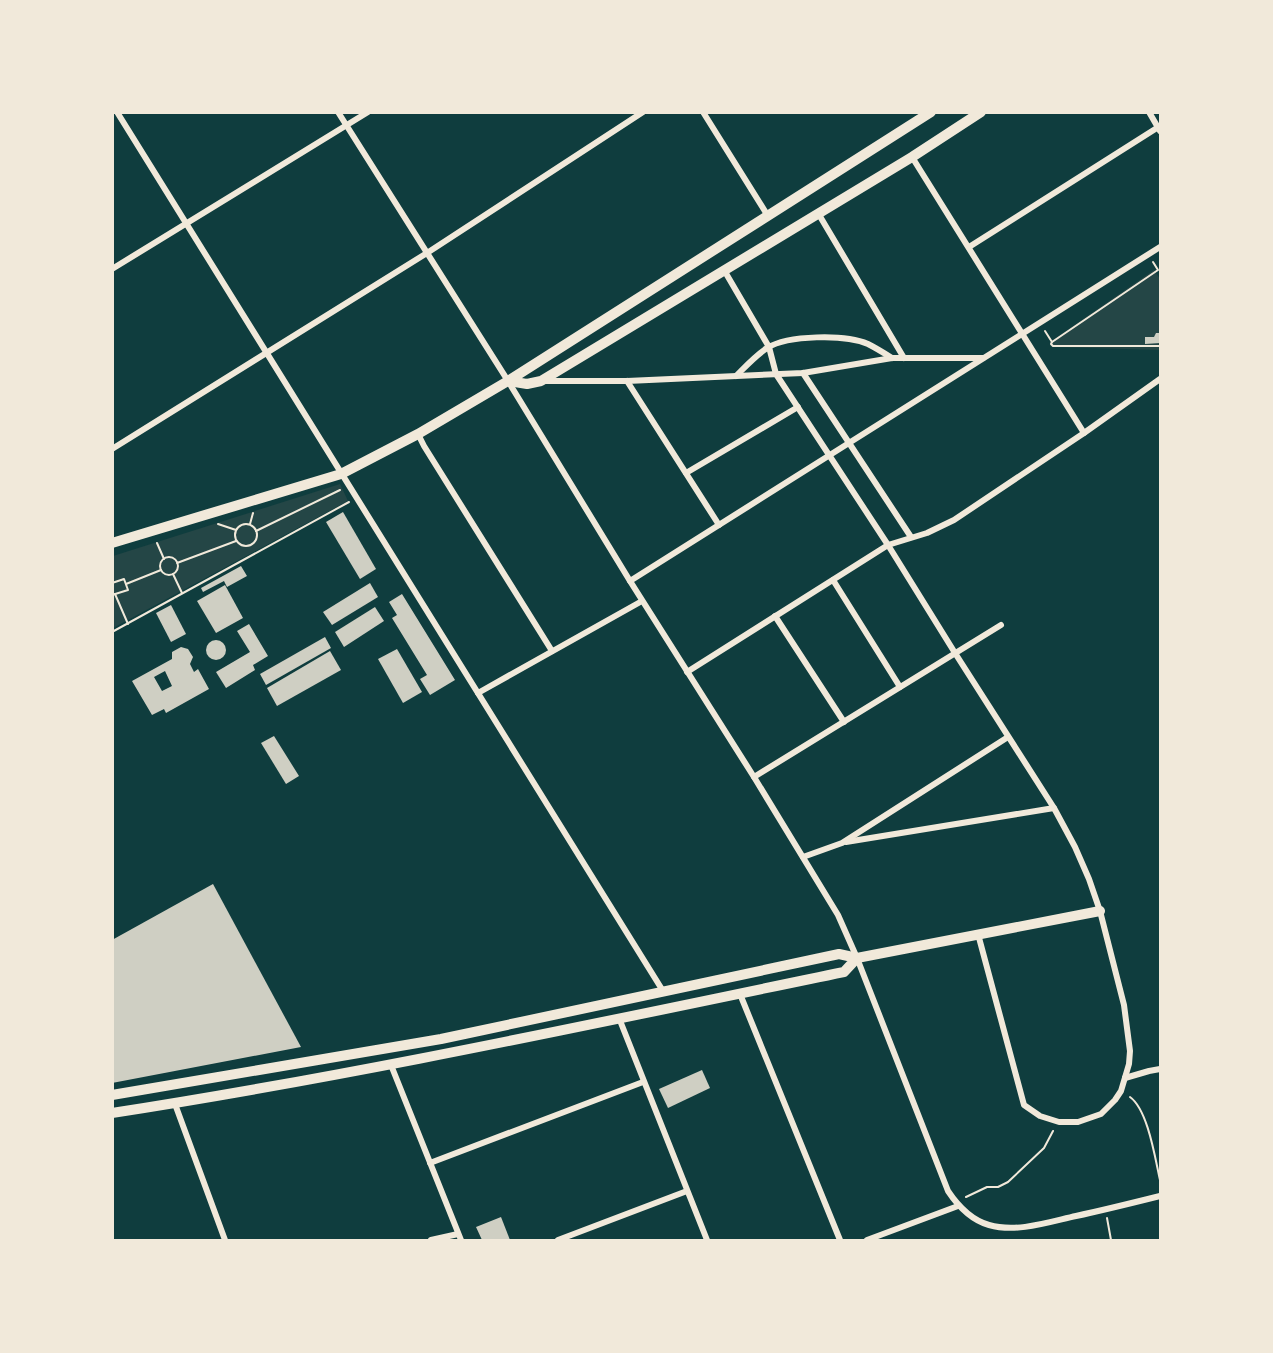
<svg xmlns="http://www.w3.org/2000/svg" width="1273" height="1353" font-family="'Titillium Web',sans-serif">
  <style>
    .green { fill: #244646 }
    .building { fill: #cfcfc3; fill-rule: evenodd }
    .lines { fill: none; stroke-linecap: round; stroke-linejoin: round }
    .path { stroke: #f1e9da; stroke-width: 2 }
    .minor { stroke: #f1e9da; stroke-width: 6 }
    .tertiary { stroke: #f1e9da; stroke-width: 10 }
  </style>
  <rect width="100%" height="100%" fill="#0f3d3e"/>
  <g class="green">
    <path d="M1154 270 1160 279V350L1052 347 1050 345V342Z"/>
    <path d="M340 484 348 501 113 628V556Z"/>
  </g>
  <g class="building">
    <path d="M1156 333H1160V343L1145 344V337H1154Z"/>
    <path d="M343 512 376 569 360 579 326 522Z"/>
    <path d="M241 566 247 576 227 587 224 581 203 592 201 588Z"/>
    <path d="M370 583 378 597 332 625 323 612Z"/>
    <path d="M225 585 243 618 216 633 197 601Z"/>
    <path d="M402 594 455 680 430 695 420 679 427 675 392 618 397 615 389 602Z"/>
    <path d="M171 605 186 634 171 642 156 613Z"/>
    <path d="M375 607 384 621 344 647 335 632Z"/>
    <path d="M249 624 268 656 253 665 255 670 226 688 216 672 250 652 237 631Z"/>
    <path d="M325 637 331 648 266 685 260 674Z"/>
    <circle cx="216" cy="650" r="10"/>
    <path d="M181 647 188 649 193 657 190 664 194 672 198 669 209 689 166 713 164 709 152 715 132 681 172 659V652ZM165 671 172 686 162 691 154 677Z"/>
    <path d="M397 649 422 692 403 703 378 659Z"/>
    <path d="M330 651 341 670 277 706 267 688Z"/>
    <path d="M274 736 299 776 286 784 261 743Z"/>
    <path d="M213 884 301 1047 112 1083V940Z"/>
    <path d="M702 1070 710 1088 668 1108 659 1089Z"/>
    <path d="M501 1217 510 1240H482L476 1227Z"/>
  </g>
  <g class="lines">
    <g class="path">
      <path d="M1153 262 1158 270 1052 342 1051 344 1053 346H1160"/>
      <path d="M1045 331 1052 342"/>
      <circle cx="246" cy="535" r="11"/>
      <path d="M218 524 236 530"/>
      <path d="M250 524 253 513"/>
      <path d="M256 531 340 490"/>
      <path d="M157 543 164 559"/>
      <circle cx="169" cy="566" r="9"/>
      <path d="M177 563 236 541"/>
      <path d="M173 574 182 593"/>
      <path d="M112 583 124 579 128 590 112 595"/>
      <path d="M126 584 161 570"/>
      <path d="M115 594 128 624"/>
      <path d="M112 632 349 502"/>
      <path d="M1130 1097C1148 1110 1155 1158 1160 1180"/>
      <path d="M966 1197 987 1187H998L1008 1182 1044 1148 1053 1131"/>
      <path d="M1107 1218 1111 1240"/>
    </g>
    <g class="minor">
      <path d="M117 112 663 991"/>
      <path d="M338 112 508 381 630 581 754 777 838 915 857 958 948 1191C958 1206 971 1220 989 1225 1017 1233 1049 1222 1076 1216 1104 1210 1132 1203 1160 1196"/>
      <path d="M703 112 768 216"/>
      <path d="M1149 112 1160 131"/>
      <path d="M912 157 1084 433"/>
      <path d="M818 213 904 358"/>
      <path d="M969 247 1160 126"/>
      <path d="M112 269 368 112"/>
      <path d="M724 270 769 347 776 374 888 545 955 653 1054 808 1075 847 1089 879 1100 911 1124 1005 1130 1051 1129 1064 1121 1091 1115 1100 1101 1114 1078 1122H1059L1040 1116 1024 1105 978 934"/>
      <path d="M803 373 911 537"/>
      <path d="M736 376C746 366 755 356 767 348 788 335 845 334 868 344 876 348 884 353 892 358"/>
      <path d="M545 381H627L803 373 892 358H983"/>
      <path d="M627 381 719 525"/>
      <path d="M418 434 424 446 552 651"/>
      <path d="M112 449 427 253 643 112"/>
      <path d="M686 473 798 407"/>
      <path d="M833 580 900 687"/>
      <path d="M630 581 1160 247"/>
      <path d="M775 616 844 722"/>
      <path d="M687 672 888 545 927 533 954 520 1084 433 1160 379"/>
      <path d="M478 693 642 601"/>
      <path d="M754 777 1001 625"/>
      <path d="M846 842 1054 808"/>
      <path d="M803 857 842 843 1008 737"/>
      <path d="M740 994 840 1240"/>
      <path d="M619 1018 707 1240"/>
      <path d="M391 1065 461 1240"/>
      <path d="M1125 1078 1149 1071 1160 1069"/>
      <path d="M175 1104 225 1240"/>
      <path d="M430 1163 643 1082"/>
      <path d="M431 1240 458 1234"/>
      <path d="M558 1240 687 1191"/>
      <path d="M867 1240 958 1206"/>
    </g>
    <g class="tertiary">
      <path d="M508 381 527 384 541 381 912 157 981 112"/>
      <path d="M112 543 341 474 418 434 508 381 931 112"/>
      <path d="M857 958 1100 911"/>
      <path d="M112 1095 441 1039 839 954 857 958 844 972C601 1022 358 1075 112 1113"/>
    </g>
  </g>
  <rect width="1273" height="1353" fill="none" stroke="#f1e9da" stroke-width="228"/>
</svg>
